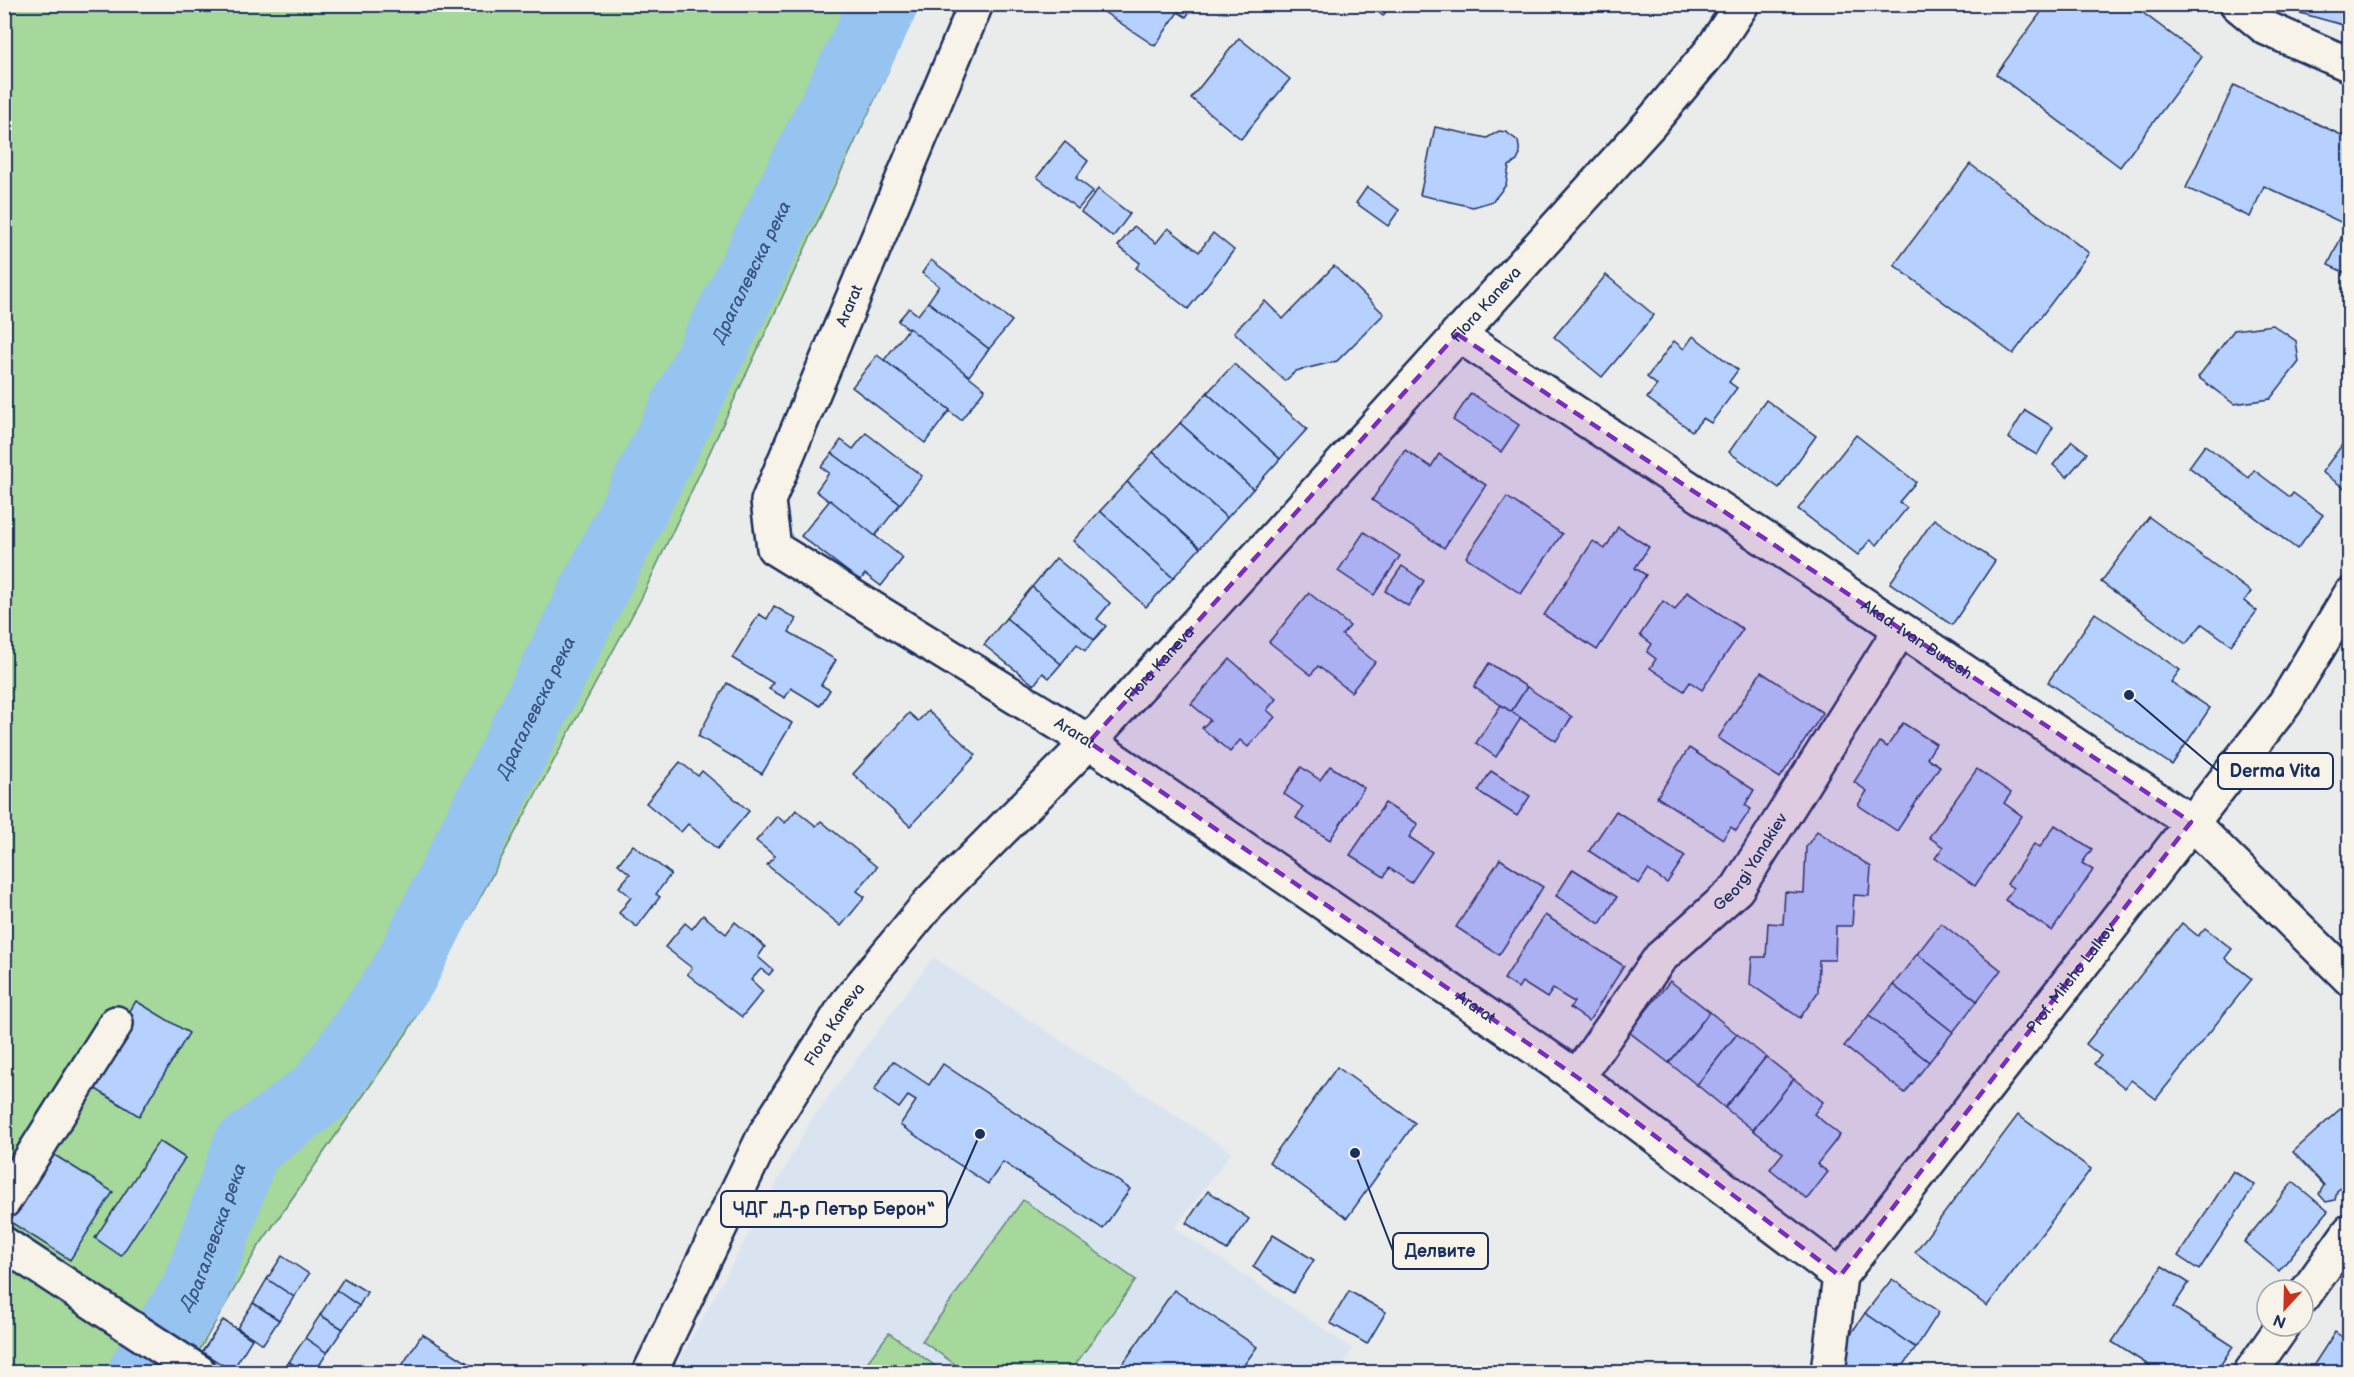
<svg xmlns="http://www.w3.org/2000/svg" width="2354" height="1377" font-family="'Balsamiq Sans',sans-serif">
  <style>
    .built { fill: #dae4f1 }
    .green { fill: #a5d89a; stroke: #60847c; stroke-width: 1.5 }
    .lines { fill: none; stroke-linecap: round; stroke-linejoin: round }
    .river { stroke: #97c3f1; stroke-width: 68 }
    .building { fill: #b6d1fe; stroke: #1b2f5e; stroke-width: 1.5 }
    .minor-casing { stroke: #1b2f5e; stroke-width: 38 }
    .minor { stroke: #f7f3e8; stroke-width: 33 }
    .marked { fill: #7b2cbf; fill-opacity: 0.2; stroke: #7b2cbf; stroke-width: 4.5; stroke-dasharray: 12 8; stroke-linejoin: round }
    .labels { text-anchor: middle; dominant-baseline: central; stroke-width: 5; stroke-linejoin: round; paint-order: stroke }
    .street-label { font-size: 16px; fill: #1b2f5e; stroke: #f7f3e8 }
    .water-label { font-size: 18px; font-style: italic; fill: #3a5483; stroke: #f7f3e8 }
    .leader { fill: none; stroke: #1b2f5e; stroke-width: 2 }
    .callout-dot { fill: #1b2f5e; stroke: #f7f3e8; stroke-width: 2 }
    .callout { fill: #f7f3e8; stroke: #1b2f5e; stroke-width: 2 }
    .callout-label { font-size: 18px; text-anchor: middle; font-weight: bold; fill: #1b2f5e }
  </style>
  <rect width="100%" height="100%" fill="#eaecec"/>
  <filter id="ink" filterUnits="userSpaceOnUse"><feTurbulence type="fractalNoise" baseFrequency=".0167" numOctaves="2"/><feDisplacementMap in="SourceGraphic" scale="12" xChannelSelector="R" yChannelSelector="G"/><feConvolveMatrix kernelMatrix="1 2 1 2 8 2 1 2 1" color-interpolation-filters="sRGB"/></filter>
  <g filter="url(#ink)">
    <path class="built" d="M933 957 1232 1152 1175 1228 1353 1349 1338 1372H673L811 1120Z"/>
    <g class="green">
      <path d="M5 5H919L641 599 408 1031 257 1249 187 1372H5Z"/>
      <path d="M1023 1200 1136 1280 1070 1372H966L922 1341Z"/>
      <path d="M889 1333 944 1372H860Z"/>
    </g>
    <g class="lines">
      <path class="river" id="s1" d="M142 1372 196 1289 246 1148 323 1090 404 974 884 4"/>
    </g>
    <g class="building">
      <path d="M1092 4H1195L1186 17 1178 12 1155 46Z"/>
      <path d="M1368 4H1391L1383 16Z"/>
      <path d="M2047 4H2131L2202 57 2120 167 1996 74Z"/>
      <path d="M2296 4H2350V27L2293 11Z"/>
      <path d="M1239 38 1290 79 1241 139 1191 98Z"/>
      <path d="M2234 85 2350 139V275L2328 265 2347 225 2264 186 2250 217 2186 188Z"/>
      <path d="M1435 127 1487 138 1499 131 1506 132 1518 141 1520 154 1517 161 1509 166 1506 185 1493 201 1473 207 1420 195Z"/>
      <path d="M1065 142 1088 161 1076 178 1093 191 1078 209 1037 177Z"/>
      <path d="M1970 164 2089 253 2013 354 1894 265Z"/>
      <path d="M1367 187 1399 210 1388 226 1356 203Z"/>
      <path d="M1098 189 1130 214 1113 237 1081 212Z"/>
      <path d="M1134 226 1156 243 1168 228 1199 252 1213 233 1234 250 1188 309 1136 268 1140 263 1118 246Z"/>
      <path d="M931 260 1012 321 989 349 928 302 939 286 922 273Z"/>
      <path d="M1334 266 1384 314 1337 361 1296 371 1285 381 1234 332 1265 301 1283 319Z"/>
      <path d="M1606 275 1654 315 1602 377 1554 337Z"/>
      <path d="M928 302 989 349 969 376 898 321 909 308 918 315Z"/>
      <path d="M2273 325 2296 341 2299 362 2270 399 2234 404 2198 377 2234 330Z"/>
      <path d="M909 328 985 389 961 420 884 360Z"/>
      <path d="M1693 336 1738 370 1729 382 1737 388 1711 423 1703 418 1692 431 1647 398 1657 385 1647 377 1674 341 1684 349Z"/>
      <path d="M877 355 950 410 925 443 852 387Z"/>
      <path d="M1234 364 1307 429 1280 459 1207 393Z"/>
      <path d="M1207 393 1280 459 1253 489 1180 423Z"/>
      <path d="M1471 393 1519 425 1501 452 1453 420Z"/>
      <path d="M1766 400 1816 436 1779 488 1729 452Z"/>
      <path d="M2025 410 2053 427 2037 455 2008 438Z"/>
      <path d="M1180 423 1253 489 1227 518 1153 452Z"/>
      <path d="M866 433 922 476 900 504 832 453 841 440 853 449Z"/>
      <path d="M2350 434V492L2322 472Z"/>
      <path d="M1856 435 1916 482 1899 502 1907 508 1877 545 1870 540 1858 555 1798 509Z"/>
      <path d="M2072 441 2087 453 2067 477 2053 465Z"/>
      <path d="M2205 445 2249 478 2254 470 2290 497 2293 493 2323 515 2297 549 2189 467Z"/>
      <path d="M1405 450 1431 467 1439 454 1486 485 1444 548 1372 500Z"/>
      <path d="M1153 452 1227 518 1200 548 1127 482Z"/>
      <path d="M832 453 900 504 875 536 816 491 829 473 821 467Z"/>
      <path d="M1127 482 1200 548 1173 578 1100 511Z"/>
      <path d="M1507 497 1562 534 1521 594 1466 557Z"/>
      <path d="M830 500 903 558 881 586 865 574 860 581 801 536Z"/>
      <path d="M1100 511 1173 578 1146 607 1073 541Z"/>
      <path d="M2149 517 2251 592 2244 601 2257 611 2231 645 2202 624 2186 644 2101 582Z"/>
      <path d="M1934 519 1995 561 1952 625 1890 583Z"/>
      <path d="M1618 527 1649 547 1635 568 1646 575 1597 650 1544 615 1593 541 1605 549Z"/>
      <path d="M1364 532 1400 556 1374 595 1338 571Z"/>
      <path d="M1056 558 1110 603 1097 619 1106 626 1094 640 1032 587Z"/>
      <path d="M1402 566 1424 581 1408 606 1385 591Z"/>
      <path d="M1032 587 1094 640 1085 651 1077 644 1061 664 1006 618Z"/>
      <path d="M1687 592 1743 629 1702 690 1690 682 1684 691 1650 668 1656 659 1647 652 1652 644 1640 635 1663 601 1675 610Z"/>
      <path d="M1309 593 1350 626 1342 635 1375 662 1351 692 1318 666 1311 675 1269 642Z"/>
      <path d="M774 606 796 619 789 632 836 660 821 685 830 690 820 706 791 688 785 698 769 689 773 683 732 658 759 614 767 619Z"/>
      <path d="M2095 613 2180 670 2171 682 2210 708 2172 765 2048 682Z"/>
      <path d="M1006 618 1061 664 1049 678 1043 673 1034 685 984 645Z"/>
      <path d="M1230 659 1276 699 1267 710 1275 717 1248 747 1240 740 1230 752 1202 728 1210 720 1191 704Z"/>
      <path d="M1489 663 1527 687 1511 712 1474 687Z"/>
      <path d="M1761 672 1823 713 1780 778 1718 738Z"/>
      <path d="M727 683 792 723 762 774 698 736Z"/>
      <path d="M1527 687 1572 717 1556 741 1511 712Z"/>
      <path d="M1501 705 1521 718 1496 757 1476 743Z"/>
      <path d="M928 711 976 755 910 826 853 774 909 713 918 721Z"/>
      <path d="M1903 723 1936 744 1927 758 1940 766 1897 831 1858 805 1867 791 1854 782 1880 742 1887 747Z"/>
      <path d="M1689 748 1754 790 1745 805 1751 809 1736 831 1731 827 1723 839 1657 797Z"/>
      <path d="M680 762 698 776 702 771 749 811 717 849 688 824 681 832 646 803Z"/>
      <path d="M1330 766 1364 788 1330 840 1296 818 1303 807 1284 794 1301 767 1320 780Z"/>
      <path d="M1977 769 2011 793 2004 803 2022 816 1975 886 1935 858 1943 847 1929 837Z"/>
      <path d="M1491 771 1530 796 1517 816 1478 791Z"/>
      <path d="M1385 803 1418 824 1409 837 1432 852 1411 883 1389 868 1384 877 1350 855Z"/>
      <path d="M796 810 816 826 821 821 877 867 857 891 865 897 841 926 767 865 775 856 756 841 777 816 785 823Z"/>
      <path d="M1616 811 1685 856 1667 883 1648 870 1639 884 1589 851Z"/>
      <path d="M2055 825 2092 849 2082 863 2093 870 2052 931 2005 900 2013 888 2007 884 2034 844 2040 847Z"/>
      <path d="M1817 831 1871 867 1869 896 1854 895 1852 926H1836L1835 960H1819L1818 992 1800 1018 1750 984 1752 957H1766L1768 923 1783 924 1785 892 1804 893 1806 847Z"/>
      <path d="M633 845 671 874 656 894 660 897 637 927 619 913 631 897 619 887 630 874 618 864Z"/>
      <path d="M1500 859 1543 887 1499 955 1456 927Z"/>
      <path d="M1573 869 1617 897 1600 924 1556 896Z"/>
      <path d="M703 915 726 934 735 922 765 947 758 957 773 970 769 975 761 969 751 980 763 991 742 1017 687 974 692 968 665 947 685 923 692 929Z"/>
      <path d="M1545 915 1624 966 1589 1021 1570 1008 1574 1002 1553 989 1547 998 1522 982 1518 988 1504 979Z"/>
      <path d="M1941 923 2001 970 1977 1001 1917 954Z"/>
      <path d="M2182 923 2198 936 2205 928 2232 949 2225 958 2252 979 2156 1099 2131 1080 2125 1088 2094 1064 2101 1056 2086 1044Z"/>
      <path d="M1917 954 1977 1001 1953 1032 1893 985Z"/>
      <path d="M1670 981 1710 1012 1669 1063 1629 1032Z"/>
      <path d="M1893 985 1953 1032 1929 1062 1869 1015Z"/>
      <path d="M136 1001 189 1033 139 1116 86 1083Z"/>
      <path d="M1710 1012 1737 1034 1697 1085 1669 1063Z"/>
      <path d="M1869 1015 1929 1062 1905 1093 1844 1046Z"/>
      <path d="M1737 1034 1766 1057 1725 1108 1697 1085Z"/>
      <path d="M1766 1057 1794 1079 1753 1130 1725 1108Z"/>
      <path d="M893 1061 929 1085 943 1064 1130 1189 1103 1229 1003 1162 988 1184 900 1125 916 1101 908 1096 899 1108 874 1090Z"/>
      <path d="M1337 1067 1415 1123 1347 1218 1269 1162Z"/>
      <path d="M1794 1079 1823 1102 1814 1114 1840 1135 1817 1164 1828 1172 1807 1199 1770 1169 1783 1153 1753 1130Z"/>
      <path d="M2350 1100V1180L2337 1191 2335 1200 2326 1202 2319 1194 2324 1185 2293 1152Z"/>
      <path d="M2018 1115 2091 1169 1987 1306 1915 1252Z"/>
      <path d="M159 1141 185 1158 121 1256 95 1238Z"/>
      <path d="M53 1154 113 1192 70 1260 9 1221Z"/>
      <path d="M2233 1171 2255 1185 2199 1270 2178 1256Z"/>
      <path d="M2293 1182 2328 1211 2279 1271 2244 1242Z"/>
      <path d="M1208 1191 1249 1219 1227 1250 1186 1223Z"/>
      <path d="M1273 1235 1314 1260 1293 1293 1253 1267Z"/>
      <path d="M282 1256 309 1274 294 1297 267 1279Z"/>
      <path d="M2162 1266 2189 1283 2173 1307 2233 1346 2216 1372H2159L2112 1342Z"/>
      <path d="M344 1278 367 1292 359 1306 336 1290Z"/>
      <path d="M267 1279 294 1297 279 1320 253 1303Z"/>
      <path d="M1892 1279 1939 1312 1916 1348 1865 1313Z"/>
      <path d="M336 1290 359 1306 343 1329 320 1315Z"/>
      <path d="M1174 1290 1257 1347 1239 1372H1117Z"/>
      <path d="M1349 1291 1386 1312 1367 1344 1330 1323Z"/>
      <path d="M253 1303 279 1320 263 1344 237 1328Z"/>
      <path d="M1865 1313 1916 1348 1899 1372H1846L1850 1335Z"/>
      <path d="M320 1315 343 1329 327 1353 305 1338Z"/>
      <path d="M223 1320 252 1339 232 1371 202 1352Z"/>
      <path d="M2335 1332 2345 1339 2350 1333V1372H2309Z"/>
      <path d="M422 1334 482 1372H398Z"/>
      <path d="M305 1338 327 1353 315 1372H306L289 1362Z"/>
      <path d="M289 1362 306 1372H282Z"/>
      <path d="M249 1364 262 1372H243Z"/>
    </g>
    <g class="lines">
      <defs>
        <g id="minor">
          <path id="s2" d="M976 4 768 501 774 548 1089 742 1577 1077 1840 1276"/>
          <path d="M2237 4 2266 28 2350 65"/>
          <path id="s3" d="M1457 334 2191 822 2350 979"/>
          <path id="s4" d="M1577 1077 1660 958 1737 889 1900 630"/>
          <path d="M4 1201 116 1023"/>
          <path d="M4 1244 199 1372"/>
          <path d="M2303 1297 2350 1231"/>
          <path id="s5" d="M650 1372 765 1134 847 1003 930 902 1089 742 1650 124 1711 51 1742 4"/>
          <path id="s6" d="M1828 1372 1840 1276 2285 703 2350 595"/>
          <path d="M2251 1372 2283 1326"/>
        </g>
      </defs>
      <use href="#minor" class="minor-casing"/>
      <use href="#minor" class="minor"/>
    </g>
  </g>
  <path class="marked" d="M1457 334 2191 822 1840 1276 1577 1077 1089 742Z"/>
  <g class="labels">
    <g class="street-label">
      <text stroke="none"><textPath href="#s5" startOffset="1366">Flora Kaneva</textPath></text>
      <text transform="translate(850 306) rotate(-67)">Ararat</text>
      <text stroke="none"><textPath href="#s3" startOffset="552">Akad. Ivan Buresh</textPath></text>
      <text stroke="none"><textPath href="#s5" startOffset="880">Flora Kaneva</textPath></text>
      <text stroke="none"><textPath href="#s2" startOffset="939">Ararat</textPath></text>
      <text stroke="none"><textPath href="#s4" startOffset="278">Georgi Yanakiev</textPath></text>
      <text stroke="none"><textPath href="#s6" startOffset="474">Prof. Milcho Lalkov</textPath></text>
      <text stroke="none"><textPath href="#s2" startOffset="1425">Ararat</textPath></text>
      <text stroke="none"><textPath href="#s5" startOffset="394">Flora Kaneva</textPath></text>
    </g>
    <g class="water-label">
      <text stroke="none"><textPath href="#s1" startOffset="1270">Драгалевска река</textPath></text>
      <text stroke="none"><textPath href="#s1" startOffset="784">Драгалевска река</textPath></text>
      <text stroke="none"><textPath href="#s1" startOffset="154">Драгалевска река</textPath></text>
    </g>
  </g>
  <path class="leader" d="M2129 695L2218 771M980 1134L947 1209M1355 1153L1393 1251"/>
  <g class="callout-dot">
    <circle cx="2129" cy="695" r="6"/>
    <circle cx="980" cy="1134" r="6"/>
    <circle cx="1355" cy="1153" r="6"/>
  </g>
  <g class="callout">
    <rect x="2218" y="753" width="115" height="36" rx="6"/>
    <rect x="721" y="1191" width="226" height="36" rx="6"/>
    <rect x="1393" y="1233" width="95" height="36" rx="6"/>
  </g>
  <g class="callout-label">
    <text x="2275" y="777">Derma Vita</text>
    <text x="834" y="1215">ЧДГ „Д-р Петър Берон“</text>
    <text x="1440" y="1257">Делвите</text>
  </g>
  <rect width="2354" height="1377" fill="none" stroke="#f7f3e8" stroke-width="24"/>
  <rect x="12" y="12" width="2330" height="1353" fill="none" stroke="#1b2f5e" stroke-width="2" filter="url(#ink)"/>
  <g transform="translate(2285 1308) rotate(202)"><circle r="28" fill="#f7f3e8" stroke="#9fa5b1" stroke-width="1.5"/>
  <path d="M0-4.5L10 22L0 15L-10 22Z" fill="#c8321e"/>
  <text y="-9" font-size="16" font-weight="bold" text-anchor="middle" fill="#1b2f5e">N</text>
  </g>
</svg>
